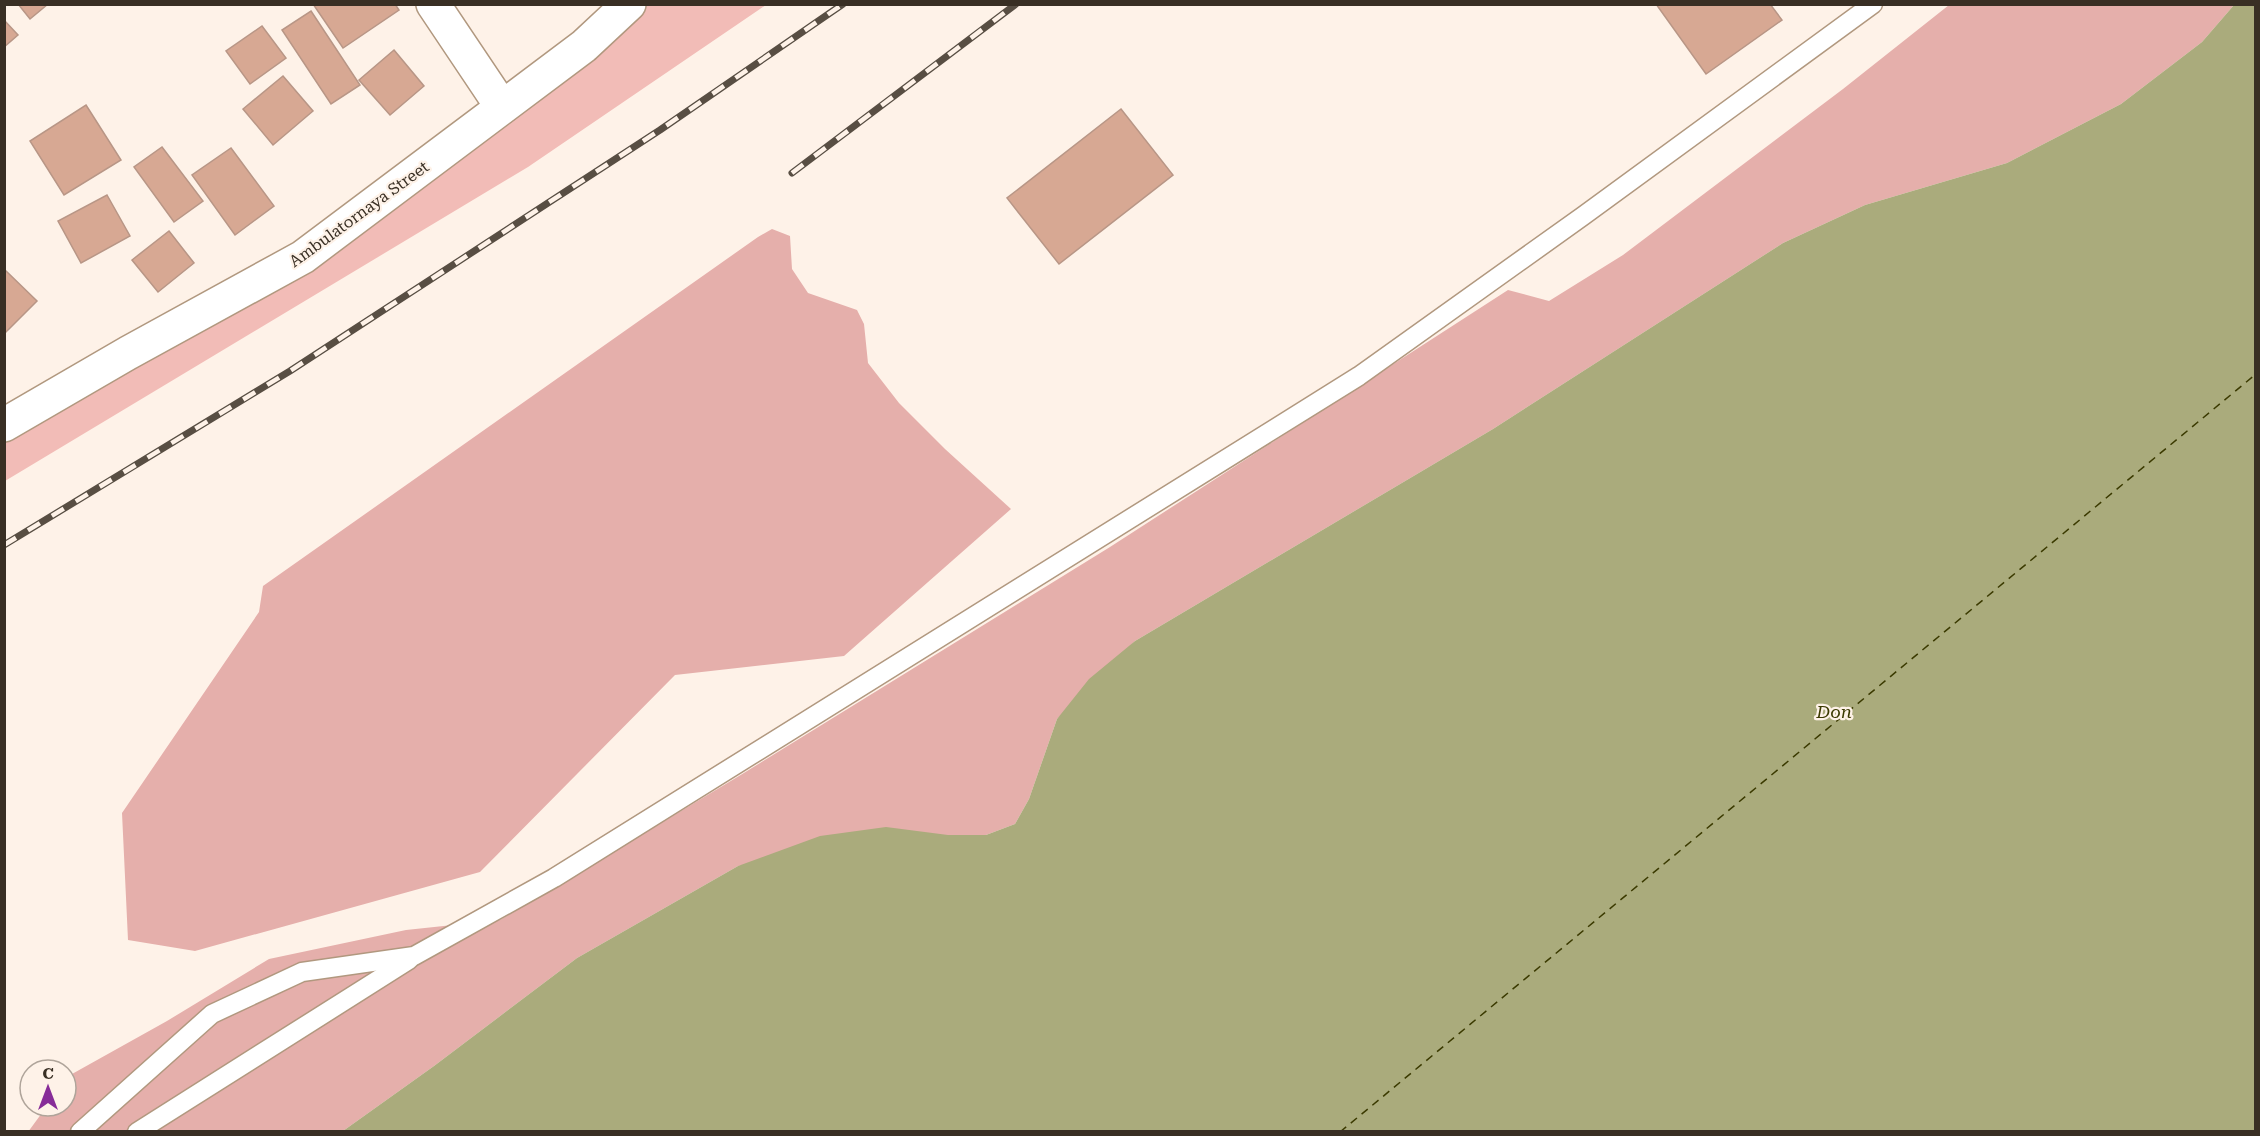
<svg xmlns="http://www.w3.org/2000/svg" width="2260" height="1136" font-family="'Roboto Serif',serif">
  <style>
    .green { fill: #f2bcb7 }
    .forest { fill: #e5afab }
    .water { fill: #aaab7c }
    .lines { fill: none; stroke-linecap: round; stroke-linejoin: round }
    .ferry { stroke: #3b3a00; stroke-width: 1.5; stroke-dasharray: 8 6; stroke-linecap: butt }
    .building { fill: #d7a893; stroke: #b89686; stroke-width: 1.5 }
    .lane-casing { stroke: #b1987f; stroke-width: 21 }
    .street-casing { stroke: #b1987f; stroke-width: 36 }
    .lane { stroke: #fff; stroke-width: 18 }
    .street { stroke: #fff; stroke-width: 33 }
    .rail-casing { stroke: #584e43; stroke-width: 7 }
    .rail { stroke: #fef2e8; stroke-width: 4.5; stroke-dasharray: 14; stroke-linecap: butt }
    .labels { text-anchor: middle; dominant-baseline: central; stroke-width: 4.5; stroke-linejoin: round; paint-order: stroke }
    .street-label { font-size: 16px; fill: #392f24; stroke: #fef2e8 }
    .water-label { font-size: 18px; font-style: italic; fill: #3b3a00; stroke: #fef2e8 }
  </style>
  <rect width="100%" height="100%" fill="#fef2e8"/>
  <path class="green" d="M629 5H766L528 167 5 481V425L304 257Z"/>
  <g class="forest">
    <path d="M1949 5H2234L2202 42 2121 104 2007 163 1865 205 1783 243 1493 429 1135 641 1057 719 1029 799 1015 824 986 835H948L738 866 577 958 434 1066 343 1131 28 1132 47 1106H66V1081L72 1074 167 1021 269 959 406 930 500 920 739 776 1110 547 1508 290 1549 301 1623 255 1843 89Z"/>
    <path d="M772 229 790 236 792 269 808 293 857 310 864 324 868 363 899 403 945 449 1011 509 844 656 675 675 480 872 195 951 128 940 122 813 259 612 263 586 758 237Z"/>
  </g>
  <path class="water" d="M2234 5H2256L2255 1131H343L434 1066 577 958 738 866 820 836 886 827 948 835H986L1015 824 1029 799 1057 719 1089 679 1135 641 1493 429 1783 243 1865 205 2007 163 2121 104 2202 42Z"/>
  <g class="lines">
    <path class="ferry" d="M1340 1132 2256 374"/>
  </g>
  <g class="building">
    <path d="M18 4H48L30 19Z"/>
    <path d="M313 4H395L399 10 343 48Z"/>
    <path d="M1656 4H1770L1782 20 1706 74Z"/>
    <path d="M311 11 360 85 331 104 282 30Z"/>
    <path d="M4 20 18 35 4 47Z"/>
    <path d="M262 26 286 58 250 84 226 51Z"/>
    <path d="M394 50 424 86 390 115 359 80Z"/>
    <path d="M283 76 313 111 273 145 243 109Z"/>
    <path d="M86 105 121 160 64 195 30 141Z"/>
    <path d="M1121 109 1173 175 1059 264 1007 198Z"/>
    <path d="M162 147 203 201 174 222 134 167Z"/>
    <path d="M231 148 274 206 235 235 192 175Z"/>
    <path d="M107 195 130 236 81 263 58 221Z"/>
    <path d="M169 231 194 263 158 292 132 260Z"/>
    <path d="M4 269 37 301 4 334Z"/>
  </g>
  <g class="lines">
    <defs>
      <g id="lane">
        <path d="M80 1132 212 1014 302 972 414 956 554 878 1359 376 1583 216 1873 4"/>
        <path d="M137 1132 409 960"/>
      </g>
      <g id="street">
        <path d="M433 4 502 107"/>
        <path d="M4 425 128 353 303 257 584 46 629 4"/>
      </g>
    </defs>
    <use href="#lane" class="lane-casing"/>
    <use href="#street" class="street-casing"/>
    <use href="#lane" class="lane"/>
    <use href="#street" class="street"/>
    <defs>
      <g id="rail">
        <path d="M792 173 1016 4"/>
        <path d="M4 545 290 371 660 130 843 4"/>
      </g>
    </defs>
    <use href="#rail" class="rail-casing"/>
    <use href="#rail" class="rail"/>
  </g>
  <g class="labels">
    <g class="street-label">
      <text transform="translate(359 214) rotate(-36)">Ambulatornaya Street</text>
    </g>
    <g class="water-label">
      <text x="1834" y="711">Don</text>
    </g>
  </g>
  <rect width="2260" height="1136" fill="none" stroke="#392f24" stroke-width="12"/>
  <g transform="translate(48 1088)"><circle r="28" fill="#fef2e8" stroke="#afa49a" stroke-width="1.5"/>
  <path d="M0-4.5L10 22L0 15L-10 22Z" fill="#872c98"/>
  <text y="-9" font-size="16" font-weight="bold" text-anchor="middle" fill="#392f24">С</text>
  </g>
</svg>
